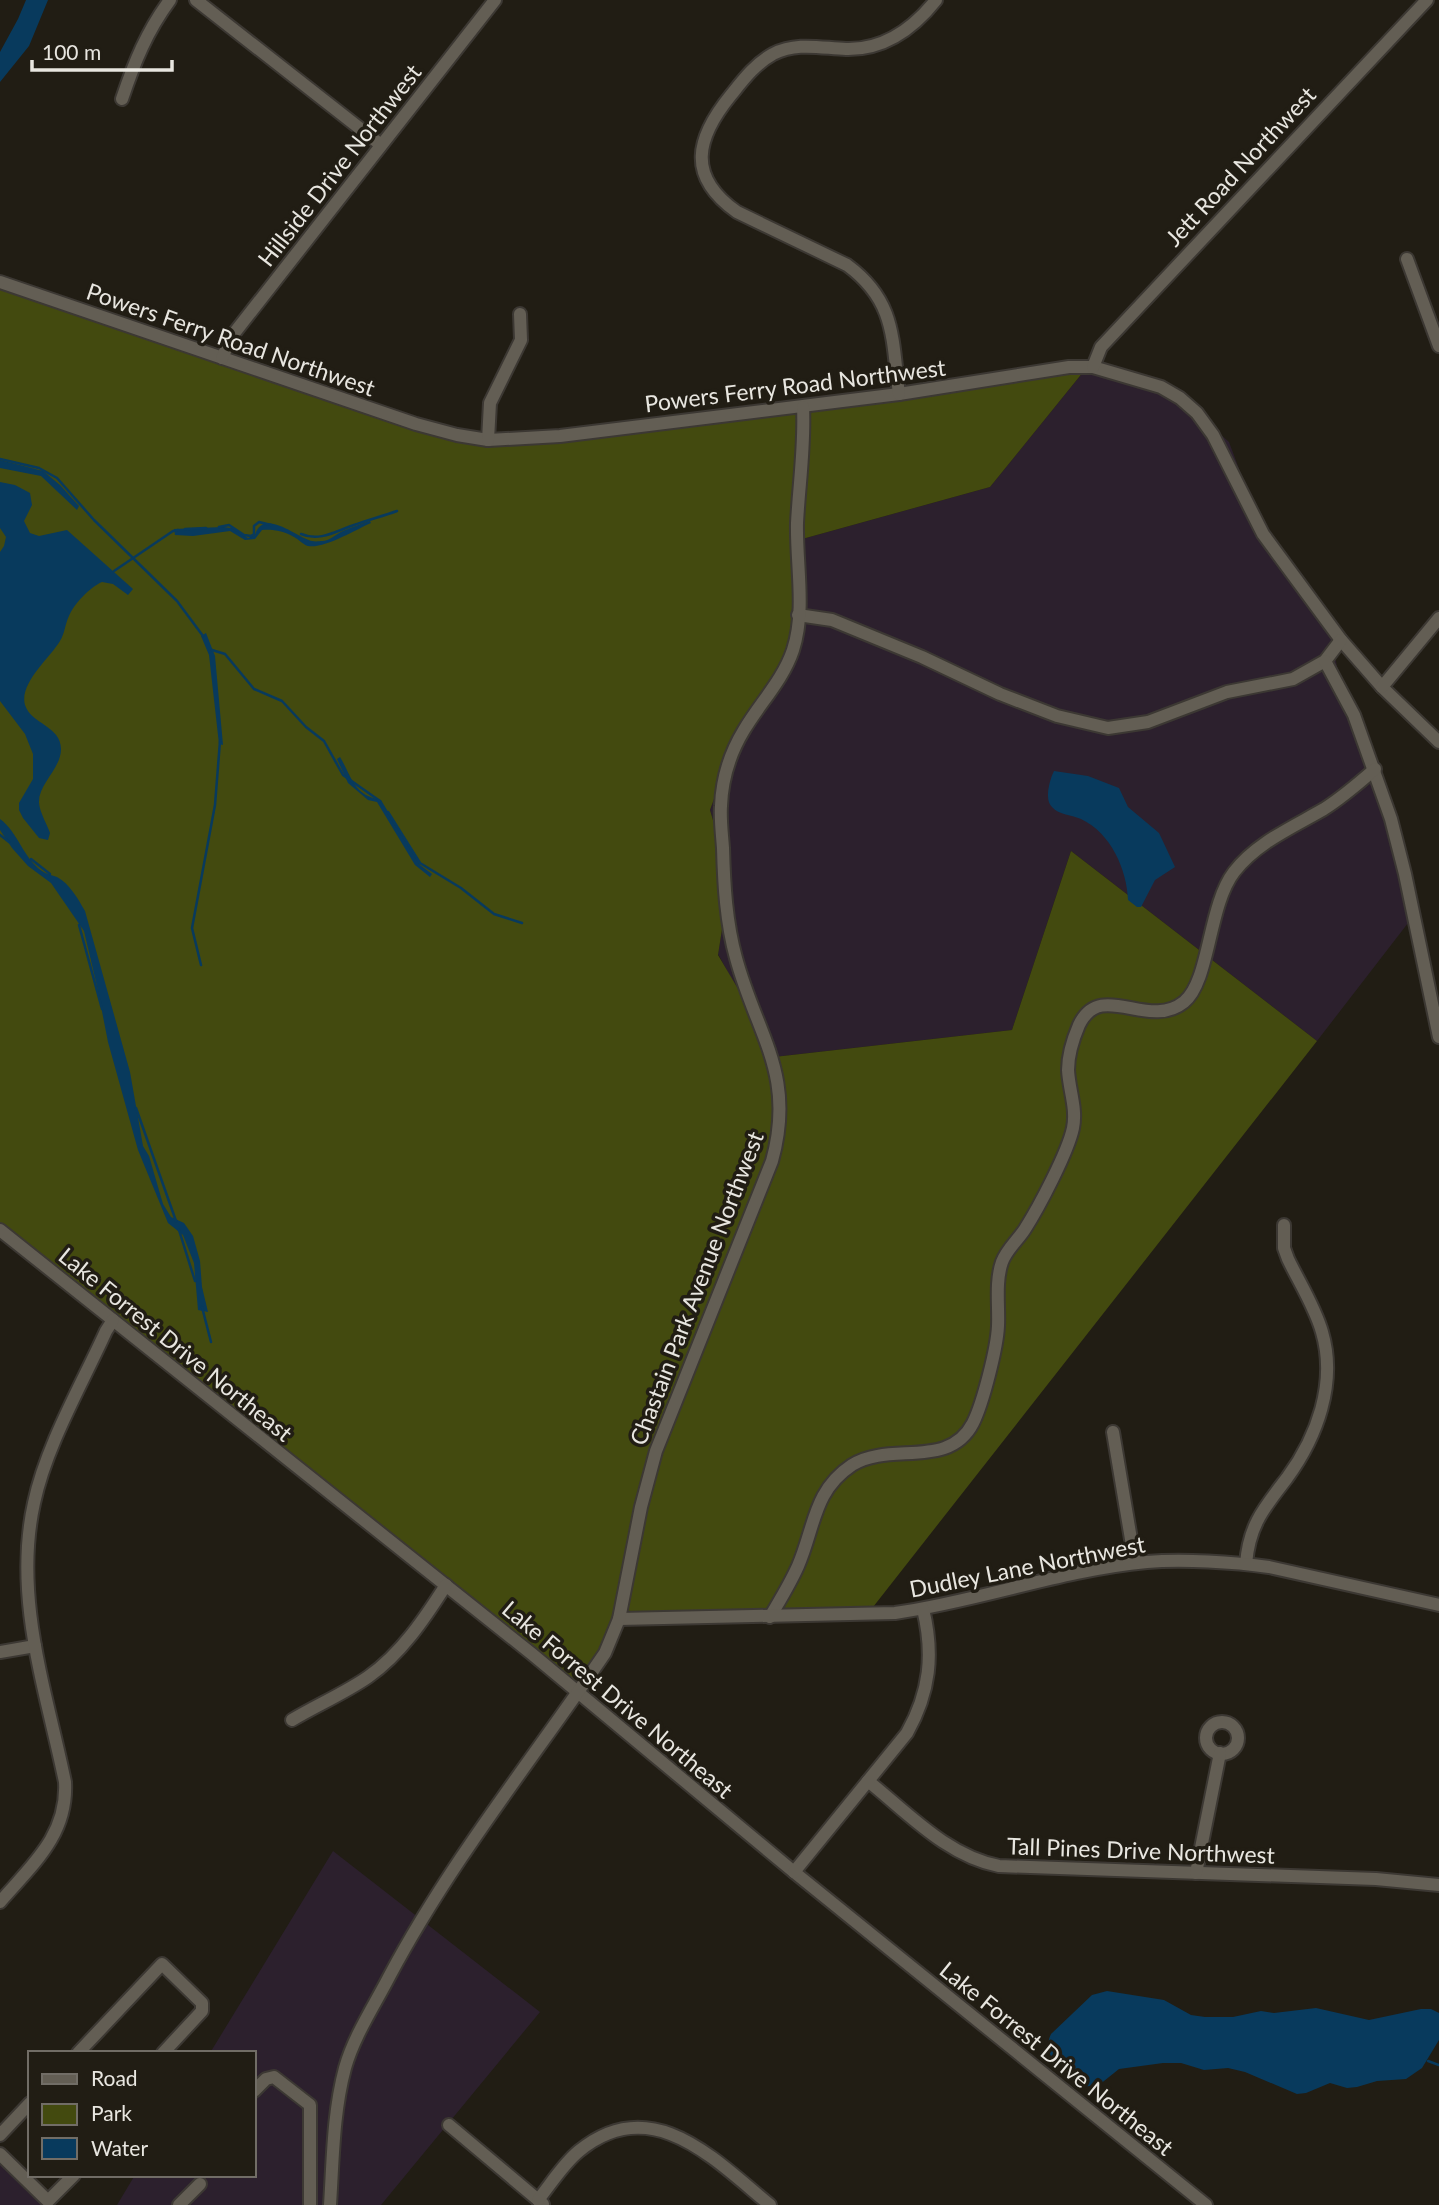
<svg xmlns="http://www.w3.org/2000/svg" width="1439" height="2205" font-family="Lato,sans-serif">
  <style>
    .commercial { fill: #2c202d }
    .green { fill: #434a0f }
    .water { fill: #083a5d }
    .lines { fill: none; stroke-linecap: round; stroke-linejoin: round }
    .stream { stroke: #083a5d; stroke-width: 2.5 }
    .minor-casing { stroke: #3c3833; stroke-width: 16 }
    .minor { stroke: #635e54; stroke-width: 12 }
    .labels { text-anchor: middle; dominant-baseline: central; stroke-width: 7; stroke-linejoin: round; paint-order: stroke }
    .street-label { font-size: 23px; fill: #e8e6e0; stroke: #211d14 }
  </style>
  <rect width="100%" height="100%" fill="#211d14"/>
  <g class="commercial">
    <path d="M1088 366 1131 372 1178 396 1229 442 1257 517 1326 616 1342 689 1384 781 1415 914 1317 1041 1071 851 1012 1030 774 1057 718 954 730 878 710 810 733 747 766 687 786 662 795 541 990 487Z"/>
    <path d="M333 1851 540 2012 381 2205H117L135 2175H254V2053H210Z"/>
    <path d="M0 2151 25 2176 55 2205H0Z"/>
  </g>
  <path class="green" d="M0 278 423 427 484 434 574 438 1088 366 990 487 795 541 794 616 785 662 766 687 733 747 710 810 730 878 718 955 769 1041 774 1057 1012 1030 1071 851 1317 1041 866 1616 621 1617 586 1696 0 1230Z"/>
  <g class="water">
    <path d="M26 0H48L29 46 0 82V52L18 19Z"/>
    <path d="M0 460 43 471 60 485 79 506 77 510 41 476 0 468Z"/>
    <path d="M0 482 15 485 30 493 32 505 24 521 30 533 39 536 67 530 133 589 128 595 113 584 102 582C90 587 74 604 69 616 65 624 65 633 60 641 50 658 19 683 25 705 31 724 61 726 61 749 61 769 38 784 39 803 40 813 47 824 50 833L48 840 39 838 23 818 19 810V803L33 779V754L25 734 0 701V552L4 546 6 537 0 528Z"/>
    <path d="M370 521 371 523C355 530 324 549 308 546 304 545 298 539 294 537 284 531 273 529 262 530L255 539 245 540 230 531 193 536 175 535 174 529 223 527 232 528 248 538 255 535C263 507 296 537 312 541 316 542 320 541 323 541 331 540 336 534 343 531 352 527 361 524 370 521Z"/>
    <path d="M206 633 215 656 223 745 219 744 209 655 201 636Z"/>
    <path d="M340 757C352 777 353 795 381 800L420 865 432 874 430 877 415 865 377 802 368 800 348 783 337 759Z"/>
    <path d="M1054 771 1088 776 1119 788 1128 807 1159 833 1175 867 1155 880 1141 907H1137L1128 900C1127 870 1111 833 1081 819 1072 815 1059 815 1052 807 1044 799 1050 779 1054 771Z"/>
    <path d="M0 819C18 832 23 858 42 871 46 874 52 875 57 877 70 884 78 899 85 911L130 1072 143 1146 149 1156 163 1204 171 1217 184 1223 193 1236 200 1261 202 1287 208 1312 198 1310 194 1263 183 1235 168 1223 138 1150 108 1042 97 986 84 931 51 883 28 866 12 848 0 830Z"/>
    <path d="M1107 1991 1164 2000 1191 2015 1205 2017H1233L1261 2011 1274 2013 1316 2008 1369 2020 1421 2009H1431L1439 2013V2040L1422 2068 1406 2079 1377 2081 1357 2087 1347 2088 1330 2083 1306 2093 1297 2094 1245 2072 1228 2068 1204 2070 1181 2063H1163L1119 2069 1099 2085 1081 2087C1065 2074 1040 2056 1051 2034L1092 1995Z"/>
  </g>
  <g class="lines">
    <g class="stream">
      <path d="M0 459 39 468 57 478 94 520 177 601 203 636"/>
      <path d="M219 527 229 525 244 535 251 536 254 534V526L259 522 271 525"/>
      <path d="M185 529 206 528"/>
      <path d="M301 534C320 542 336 531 354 525 368 520 383 516 397 511"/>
      <path d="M114 571 173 531 178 530"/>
      <path d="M212 650 225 654 254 689 282 701 306 727 324 741 343 775 380 801"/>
      <path d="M388 812 420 863 461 888 494 914 522 923"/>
      <path d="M0 835 9 842"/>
      <path d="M31 859 50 874"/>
      <path d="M79 925 102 1009"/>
      <path d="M201 965 192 928 215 805 220 741"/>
      <path d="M136 1108 176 1221"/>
      <path d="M179 1230 195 1281"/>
      <path d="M202 1307 211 1342"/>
      <path d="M1428 2061 1439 2065"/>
    </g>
    <defs>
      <g id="minor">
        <path d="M196 0 381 145"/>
        <path d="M122 99C134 63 147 31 170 0"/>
        <path d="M1407 259 1439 346"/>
        <path d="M0 282 416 424 457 435 488 440 560 436 899 394 1069 367H1093L1161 387 1180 398 1197 413 1213 435 1263 534 1341 640 1382 687 1439 742"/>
        <path d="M222 358 232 336 495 0"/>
        <path d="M1093 367 1101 347 1427 0"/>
        <path d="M899 394C892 339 896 301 847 265L737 212C686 176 696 138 731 95 743 80 755 64 773 54 797 42 820 48 846 49 884 50 913 29 936 0"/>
        <path d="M488 440 490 403 521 340 520 314"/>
        <path d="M798 615 832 620 922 657 1000 694 1057 716 1108 728 1148 722 1227 692 1293 679 1325 661 1341 640"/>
        <path d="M1325 661 1354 715 1391 819 1405 874 1439 1037"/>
        <path d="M1382 687 1439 618"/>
        <path d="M0 1230 532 1654 794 1872 1206 2205"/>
        <path d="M1113 1432 1135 1563"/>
        <path d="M1246 1564C1249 1525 1264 1508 1287 1478 1317 1437 1337 1383 1322 1332 1315 1307 1299 1282 1288 1259L1284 1248V1225"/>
        <path d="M770 1617C780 1600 790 1584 798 1566 815 1527 813 1491 852 1465 890 1441 949 1470 973 1423 983 1403 997 1348 998 1326 999 1306 995 1282 1002 1262 1007 1249 1018 1240 1025 1229 1039 1207 1068 1152 1073 1128 1077 1108 1069 1090 1068 1070 1068 1055 1073 1039 1079 1025 1101 979 1148 1031 1184 1002 1210 981 1208 906 1234 872 1256 843 1293 827 1324 809 1343 797 1359 783 1375 769"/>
        <path d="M619 1619 895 1613C980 1601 1061 1570 1147 1562 1182 1559 1234 1562 1269 1567L1439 1605"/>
        <path d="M0 1652 35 1646"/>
        <path d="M292 1720C317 1705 345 1693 368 1677 401 1654 425 1618 446 1585"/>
        <circle cx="1222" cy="1738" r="16"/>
        <path d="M868 1781C908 1813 947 1856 999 1866L1376 1879 1439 1885"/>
        <path d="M794 1872 907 1733C930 1692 934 1654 923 1609"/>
        <path d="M1196 1873 1220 1753"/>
        <path d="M0 1902C32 1865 68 1835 65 1782 46 1690 13 1597 34 1503 46 1446 82 1384 106 1331L113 1320"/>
        <path d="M78 2053 162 1964 202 2003V2011L163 2053"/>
        <path d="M254 2091 266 2079 274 2077 310 2105V2205"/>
        <path d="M449 2125 543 2204"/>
        <path d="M0 2135 30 2103"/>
        <path d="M0 2154 48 2201 74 2175"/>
        <path d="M538 2200C551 2184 563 2164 579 2151 652 2091 715 2160 770 2205"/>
        <path d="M179 2205 200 2184"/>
        <path d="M330 2205C333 2159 333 2113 345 2068 354 2036 374 2006 389 1977 450 1862 532 1760 605 1653L619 1619 641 1507 656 1451 772 1161C796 1074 757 1036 736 958 726 922 724 885 723 848 722 834 720 819 721 806 722 779 730 753 744 730 760 703 783 680 793 650 806 610 796 564 797 523 799 484 805 446 803 407"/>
      </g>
    </defs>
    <use href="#minor" class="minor-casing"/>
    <use href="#minor" class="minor"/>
  </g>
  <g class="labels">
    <g class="street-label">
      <text transform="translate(339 165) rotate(-52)">Hillside Drive Northwest</text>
      <text transform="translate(1240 166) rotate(-47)">Jett Road Northwest</text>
      <text transform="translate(231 339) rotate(19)">Powers Ferry Road Northwest</text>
      <text transform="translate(795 385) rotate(-7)">Powers Ferry Road Northwest</text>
      <text transform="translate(696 1288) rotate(-69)">Chastain Park Avenue Northwest</text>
      <text transform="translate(176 1344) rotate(39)">Lake Forrest Drive Northeast</text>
      <text transform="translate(1027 1566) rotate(-11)">Dudley Lane Northwest</text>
      <text transform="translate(618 1699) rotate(40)">Lake Forrest Drive Northeast</text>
      <text transform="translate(1141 1850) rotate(2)">Tall Pines Drive Northwest</text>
      <text transform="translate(1057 2058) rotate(39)">Lake Forrest Drive Northeast</text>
    </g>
  </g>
  <rect x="28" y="2051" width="228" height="126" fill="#211d14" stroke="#716d66" stroke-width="2"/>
  <rect x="42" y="2074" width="35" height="10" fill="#635e54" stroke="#716d66" stroke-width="2"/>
  <text x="91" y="2086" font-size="21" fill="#e8e6e0">Road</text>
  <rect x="42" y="2104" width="35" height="21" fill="#434a0f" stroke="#716d66" stroke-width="2"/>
  <text x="91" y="2121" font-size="21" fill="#e8e6e0">Park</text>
  <rect x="42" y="2138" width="35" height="21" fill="#083a5d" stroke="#716d66" stroke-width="2"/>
  <text x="91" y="2156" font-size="21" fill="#e8e6e0">Water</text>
  <path d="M32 60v10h140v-10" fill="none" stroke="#e8e6e0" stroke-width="3.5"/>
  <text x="42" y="60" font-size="21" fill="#e8e6e0" stroke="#211d14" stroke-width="5" paint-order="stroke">100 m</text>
</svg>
